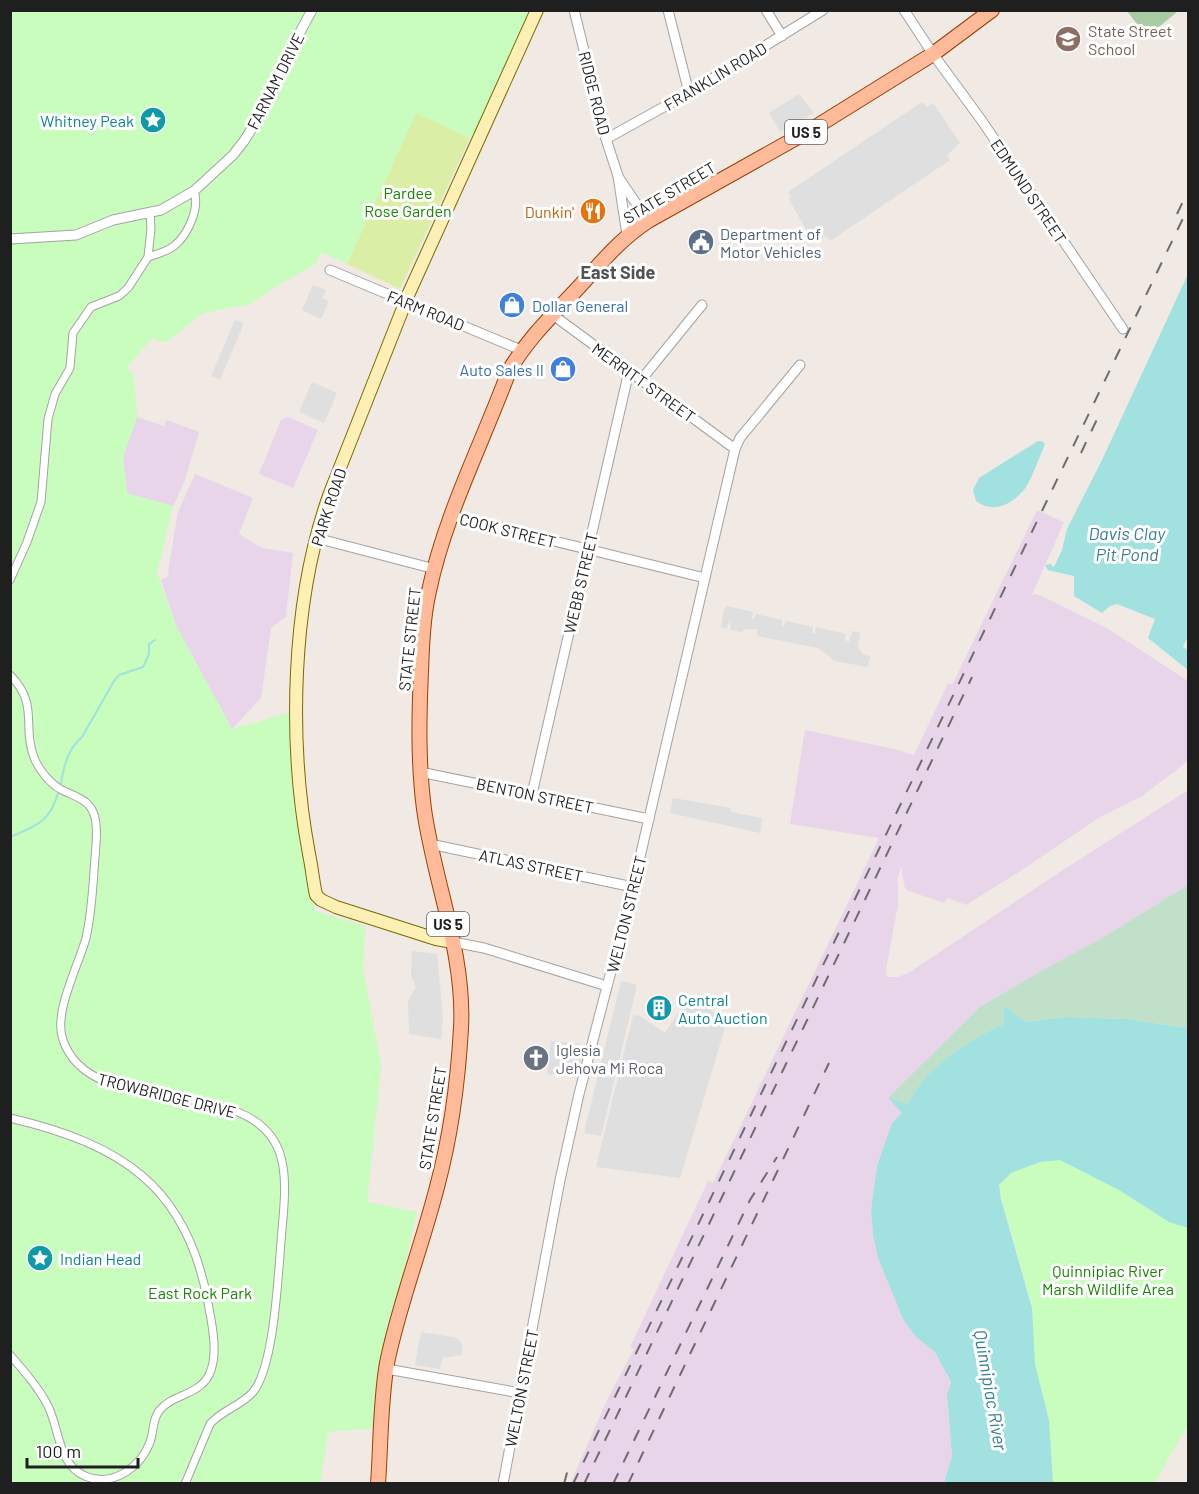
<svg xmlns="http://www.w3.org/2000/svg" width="1199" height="1494" font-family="Barlow,sans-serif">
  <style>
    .industrial { fill: #e9d5ea }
    .grass { fill: #dbeea6 }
    .wetland { fill: #c0e0c9 }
    .cemetery { fill: #a7cba3 }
    .park { fill: #c8fdbe }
    .parking { fill: #dfdfdf }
    .water { fill: #a1e1e0 }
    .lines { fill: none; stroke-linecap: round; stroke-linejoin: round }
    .stream { stroke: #a1e1e0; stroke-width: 2 }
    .pedestrian-casing { stroke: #a3a3a3; stroke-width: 9 }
    .minor-casing { stroke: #a3a3a3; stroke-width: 11 }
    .secondary-casing { stroke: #7b6a00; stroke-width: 14 }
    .primary-casing { stroke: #994000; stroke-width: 16 }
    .pedestrian { stroke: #fff; stroke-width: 7 }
    .minor { stroke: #fff; stroke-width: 9 }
    .secondary { stroke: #feefb4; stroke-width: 12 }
    .primary { stroke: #ffba9a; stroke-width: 14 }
    .rail { stroke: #6d6d6d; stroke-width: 2; stroke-dasharray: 12 12; stroke-linecap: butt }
    .labels { text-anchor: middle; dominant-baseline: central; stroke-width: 6; stroke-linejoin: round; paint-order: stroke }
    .shield { fill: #fff; stroke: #626262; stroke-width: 1.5 }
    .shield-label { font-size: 15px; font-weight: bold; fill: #1f1f1f }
    .education-label { font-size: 16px; fill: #785e54; stroke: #fff; text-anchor: start }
    .street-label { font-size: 16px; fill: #1f1f1f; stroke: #fff }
    .culture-label { font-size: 16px; fill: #0d838f; stroke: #fff; text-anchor: start }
    .park-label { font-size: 16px; fill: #198603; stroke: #fff }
    .food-label { font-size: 16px; fill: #c56008; stroke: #fff; text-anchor: end }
    .service-label { font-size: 16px; fill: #4e5e75; stroke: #fff; text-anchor: start }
    .shop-label { font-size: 16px; fill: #366cbe; stroke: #fff; text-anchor: start }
    .worship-label { font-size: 16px; fill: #5b616d; stroke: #fff; text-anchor: start }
    .neighbourhood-label { font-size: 18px; font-weight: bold; fill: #525252; stroke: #fff }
    .water-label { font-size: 18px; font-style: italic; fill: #397e95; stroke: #fff }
  </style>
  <rect width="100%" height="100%" fill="#f0e9e4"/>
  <g class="industrial">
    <path d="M137 417 164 426 167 420 199 432 184 483 173 506 127 494 123 457Z"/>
    <path d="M288 417 318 430 293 488 259 474 281 420Z"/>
    <path d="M195 474 253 498 239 534 262 548 293 553 286 617 271 628 261 698 232 729 176 626 161 580 169 576 168 571 178 512Z"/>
    <path d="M1037 510 1064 522 1032 595 1037 594 1107 628 1188 681V761L1142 796 1100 817 1019 872 966 905 948 898 944 903 906 890 904 885 901 867 898 877V905L886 969 887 977H898L910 972 1063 870 1188 790V885L1102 938 1041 971 981 1006 902 1113 892 1123 877 1166 871 1210 873 1235 878 1258 903 1319 916 1337 935 1352 951 1382 947 1395 952 1456 944 1483 570 1484 609 1396 634 1349 630 1347 671 1260 708 1181 713 1183 879 838 790 824 805 730 894 749 914 755 948 683 952 685Z"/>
  </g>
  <path class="grass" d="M416 113 470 138 400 289 347 264Z"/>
  <path class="wetland" d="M1188 885V1028L1127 1019 1065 1017 1026 1022 1004 1007 1003 1024C966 1042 926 1067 908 1104L888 1098 981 1006 1041 971 1102 938Z"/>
  <path class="cemetery" d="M1127 11H1178L1147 37Z"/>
  <g class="park">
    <path d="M10 11H529L473 139 416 113 347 264 321 252 317 263 275 287 251 304 203 313 165 343 152 338 127 367 134 376 137 417 123 457 127 493 173 506 157 573 176 626 232 729 291 712 307 874 315 911 365 926 363 968 381 1066 367 1202 417 1212 396 1307 381 1360 375 1428 328 1432 320 1483H11Z"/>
    <path d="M1048 1160H1060L1065 1162C1083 1171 1102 1180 1120 1190 1143 1204 1162 1222 1188 1228V1426L1178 1441 1155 1483H1053L1049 1420 1035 1364 1031 1303 999 1190C1000 1171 1032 1164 1048 1160Z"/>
  </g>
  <g class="parking">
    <path d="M799 94 814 113 780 132 769 113Z"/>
    <path d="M922 102 927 107 933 103 960 143 947 155 950 160 830 241 826 236 813 242 789 199 791 197 788 192Z"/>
    <path d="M313 285 326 290 322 298 329 301 321 319 302 310Z"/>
    <path d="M235 320 244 323 220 380 211 376Z"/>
    <path d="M312 382 337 393 324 423 299 412Z"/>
    <path d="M727 606 753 612 752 619H754L756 614 782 620V626H784L786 621 813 627 812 633H815L816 627 846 634 845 640 849 642 853 631 860 633 858 648 863 654 870 656 868 667 835 661 818 648 757 636V629H746L741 632 730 630 731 625 729 622 727 628H721L724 609Z"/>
    <path d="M673 798 731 808V812L762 818 760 833 670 813Z"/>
    <path d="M412 951 437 954 443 1017 441 1039 409 1034 408 1001 416 987 411 976Z"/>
    <path d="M621 981 637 985 601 1136 584 1133Z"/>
    <path d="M689 996 727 1021 680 1178 596 1167 633 1016 638 1015 665 1033Z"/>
    <path d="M551 1041 579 1044V1051H584L580 1064 575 1062 571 1077 547 1074Z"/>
    <path d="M421 1332 458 1338 462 1345V1355L443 1358 441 1362 440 1369 415 1365Z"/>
  </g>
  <g class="water">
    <path d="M1188 274V638L1186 640 1183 647 1188 650V670L1148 638 1155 619 1117 604 1110 606 1102 613 1074 596V576L1048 570 1045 565 1050 564 1054 567 1062 550 1067 529 1102 460Z"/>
    <path d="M1038 441H1042L1045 444C1040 455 1030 485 1022 492 1009 506 992 513 976 501L973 490 979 478Z"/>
    <path d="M1004 1006 1026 1022 1065 1017 1127 1019 1188 1028V1228L1169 1222 1119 1190 1060 1160 1040 1162 1011 1173 999 1185 1001 1199 1032 1308 1035 1364 1049 1420 1053 1483H944L952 1456 947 1395 951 1382 935 1352 916 1337 903 1319 878 1258 873 1235 871 1210 877 1166 892 1123 902 1113 888 1098 908 1104C927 1066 966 1042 1003 1024Z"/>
  </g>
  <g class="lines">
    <g class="stream">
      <path d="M61 783C64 765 68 749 82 737L114 681 119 675 143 667 149 654V644L155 640"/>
      <path d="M10 837C36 826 50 822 58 793"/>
    </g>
    <defs>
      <g id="pedestrian">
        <path d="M148 257C157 254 166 252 174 246 188 235 200 208 194 191"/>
        <path d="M10 580 27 542 41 502 48 419 55 394 70 368 73 333 91 307 119 296 128 288 148 257 151 229 150 213"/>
        <path d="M10 675C40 705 21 727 35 760 40 771 50 783 60 789 75 797 91 799 95 818 98 830 96 845 95 857 93 884 92 912 86 938 78 967 53 1013 63 1040 91 1123 249 1071 279 1151 289 1178 283 1213 281 1242 278 1277 274 1367 253 1392 241 1406 222 1410 210 1424L185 1484"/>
        <path d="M10 1118C120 1144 187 1185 208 1303 212 1324 219 1355 209 1375 198 1396 172 1394 159 1411 152 1420 154 1432 150 1442 141 1467 112 1488 85 1476 58 1465 60 1430 48 1406 39 1388 24 1371 10 1355"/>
      </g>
      <g id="minor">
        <path d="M574 10 606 139 618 176 627 235"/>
        <path d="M668 10 689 93"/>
        <path d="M766 10 782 36"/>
        <path d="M904 10 933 54 982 121 1123 329"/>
        <path d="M606 139 689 93 823 10"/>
        <path d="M619 178 648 221"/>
        <path d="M10 239 76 235 113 220 161 210 194 191 233 155 244 141 263 111 292 47 312 10"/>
        <path d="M330 270 521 350"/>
        <path d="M553 315 735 449"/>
        <path d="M641 380 702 305"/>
        <path d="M452 516 705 578"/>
        <path d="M316 538 435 569"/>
        <path d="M420 772 649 819"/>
        <path d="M532 794 629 371"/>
        <path d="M430 844 633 887"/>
        <path d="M453 942 484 948 607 986"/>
        <path d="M387 1369 520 1393"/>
        <path d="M503 1484 560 1180 579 1094 633 887 735 449 740 438 800 365"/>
      </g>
      <path id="secondary" d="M453 942 436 939 336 907 321 900 316 895C313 881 312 868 309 854 288 742 291 601 330 493L409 293 537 10"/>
      <path id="primary" d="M378 1484C381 1444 380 1403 387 1363 399 1304 422 1246 437 1187 451 1135 458 1082 461 1028 465 953 434 882 424 809 418 763 419 717 421 671 422 645 423 617 429 591 445 515 482 444 509 371 527 339 553 315 578 288 600 264 620 239 648 221L814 128 933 54 992 10"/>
    </defs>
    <use href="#pedestrian" class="pedestrian-casing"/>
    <use href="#minor" class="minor-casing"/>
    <use href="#secondary" class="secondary-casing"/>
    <use href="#primary" class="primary-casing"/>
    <use href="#pedestrian" class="pedestrian"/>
    <use href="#minor" class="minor"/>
    <use href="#secondary" class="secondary"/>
    <use href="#primary" class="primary"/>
    <g class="rail">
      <path d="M1177 214 1187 193"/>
      <path d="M1081 453 1099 415"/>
      <path d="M564 1484 570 1461"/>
      <path d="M573 1484 1188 208"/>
      <path d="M584 1484 972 677"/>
      <path d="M613 1484 750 1200 777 1157"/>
      <path d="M628 1484 829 1063"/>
    </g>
  </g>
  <defs>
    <symbol id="school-disc" viewBox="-11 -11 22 22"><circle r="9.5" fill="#8d6e63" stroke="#fff"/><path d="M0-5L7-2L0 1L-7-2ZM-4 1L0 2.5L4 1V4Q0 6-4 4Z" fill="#fff"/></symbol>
    <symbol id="sight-disc" viewBox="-11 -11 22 22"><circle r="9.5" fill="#0f9aa8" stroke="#fff"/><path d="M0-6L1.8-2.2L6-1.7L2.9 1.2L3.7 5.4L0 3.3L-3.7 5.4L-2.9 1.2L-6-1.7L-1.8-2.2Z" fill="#fff"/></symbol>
    <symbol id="restaurant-disc" viewBox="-11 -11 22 22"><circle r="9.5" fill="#e8710a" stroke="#fff"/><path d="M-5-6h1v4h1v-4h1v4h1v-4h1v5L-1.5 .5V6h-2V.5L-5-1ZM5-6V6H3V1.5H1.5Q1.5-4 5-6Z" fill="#fff"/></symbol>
    <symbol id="civic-disc" viewBox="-11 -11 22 22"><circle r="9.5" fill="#5c6f8a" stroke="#fff"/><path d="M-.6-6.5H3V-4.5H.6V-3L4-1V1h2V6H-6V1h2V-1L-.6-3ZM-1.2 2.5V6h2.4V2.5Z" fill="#fff"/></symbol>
    <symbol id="shop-disc" viewBox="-11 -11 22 22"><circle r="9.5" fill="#3f7fe0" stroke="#fff"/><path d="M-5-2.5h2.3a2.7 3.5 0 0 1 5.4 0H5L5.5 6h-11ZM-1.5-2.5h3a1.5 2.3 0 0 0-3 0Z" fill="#fff"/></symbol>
    <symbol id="building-disc" viewBox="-11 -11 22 22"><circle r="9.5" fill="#0f9aa8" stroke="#fff"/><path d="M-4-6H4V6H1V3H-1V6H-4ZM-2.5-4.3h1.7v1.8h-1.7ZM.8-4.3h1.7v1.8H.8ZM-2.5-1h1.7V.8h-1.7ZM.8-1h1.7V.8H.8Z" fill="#fff"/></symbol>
    <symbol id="church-disc" viewBox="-11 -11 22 22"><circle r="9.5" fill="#6b7280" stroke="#fff"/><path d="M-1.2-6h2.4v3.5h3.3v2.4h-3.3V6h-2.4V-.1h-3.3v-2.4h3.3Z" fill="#fff"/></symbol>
  </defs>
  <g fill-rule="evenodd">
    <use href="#school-disc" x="1053" y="24" width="30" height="30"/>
    <use href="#sight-disc" x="138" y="105" width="30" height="30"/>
    <use href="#restaurant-disc" x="578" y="196" width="30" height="30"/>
    <use href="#civic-disc" x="686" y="227" width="30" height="30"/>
    <use href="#shop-disc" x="497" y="290" width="30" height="30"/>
    <use href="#shop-disc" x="548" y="354" width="30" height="30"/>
    <use href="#building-disc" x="644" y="993" width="30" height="30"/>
    <use href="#church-disc" x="521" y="1043" width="30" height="30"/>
    <use href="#sight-disc" x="25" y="1243" width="30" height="30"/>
  </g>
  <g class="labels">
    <g class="shield">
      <rect x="785" y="120" width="42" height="24" rx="4.5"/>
      <rect x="427" y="912" width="42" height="24" rx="4.5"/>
    </g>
    <g class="shield-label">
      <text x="806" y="132">US 5</text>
      <text x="448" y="924">US 5</text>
    </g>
    <g class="education-label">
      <text x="1088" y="30">State Street<tspan x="1088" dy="18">School</tspan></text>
    </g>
    <g class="street-label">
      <text transform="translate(715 76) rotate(-31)">FRANKLIN ROAD</text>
      <text transform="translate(275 81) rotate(-63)">FARNAM DRIVE</text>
      <text transform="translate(595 93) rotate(76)">RIDGE ROAD</text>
      <text transform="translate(1029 191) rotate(56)">EDMUND STREET</text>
      <text transform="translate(669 192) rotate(-31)">STATE STREET</text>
      <text transform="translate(426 310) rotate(22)">FARM ROAD</text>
      <text transform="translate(644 382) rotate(36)">MERRITT STREET</text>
      <text transform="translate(328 507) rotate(-72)">PARK ROAD</text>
      <text transform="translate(508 530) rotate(14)">COOK STREET</text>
      <text transform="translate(580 583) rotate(-77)">WEBB STREET</text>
      <text transform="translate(409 639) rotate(-84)">STATE STREET</text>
      <text transform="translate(535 795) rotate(12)">BENTON STREET</text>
      <text transform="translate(531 865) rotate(12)">ATLAS STREET</text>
      <text transform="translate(626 914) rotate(-76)">WELTON STREET</text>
      <text transform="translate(167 1095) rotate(14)">TROWBRIDGE DRIVE</text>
      <text transform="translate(432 1118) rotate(-81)">STATE STREET</text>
      <text transform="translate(521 1388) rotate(-79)">WELTON STREET</text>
    </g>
    <g class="culture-label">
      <text x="134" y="120" text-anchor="end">Whitney Peak</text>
      <text x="678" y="999">Central<tspan x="678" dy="18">Auto Auction</tspan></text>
      <text x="60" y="1258">Indian Head</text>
    </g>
    <g class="park-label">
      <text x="408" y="192">Pardee<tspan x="408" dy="18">Rose Garden</tspan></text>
      <text x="1108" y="1270">Quinnipiac River<tspan x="1108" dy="18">Marsh Wildlife Area</tspan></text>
      <text x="200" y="1292">East Rock Park</text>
    </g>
    <g class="food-label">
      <text x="574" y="211">Dunkin'</text>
    </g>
    <g class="service-label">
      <text x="720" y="233">Department of<tspan x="720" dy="18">Motor Vehicles</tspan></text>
    </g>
    <g class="shop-label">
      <text x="532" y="305">Dollar General</text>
      <text x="544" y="369" text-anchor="end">Auto Sales II</text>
    </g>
    <g class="worship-label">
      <text x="556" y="1049">Iglesia<tspan x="556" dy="18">Jehova Mi Roca</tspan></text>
    </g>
    <g class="neighbourhood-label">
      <text x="618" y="272">East Side</text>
    </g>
    <g class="water-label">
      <text x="1127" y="533">Davis Clay<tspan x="1127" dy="21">Pit Pond</tspan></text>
      <text transform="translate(991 1390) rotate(80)">Quinnipiac River</text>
    </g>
  </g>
  <rect width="1199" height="1494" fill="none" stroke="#1f1f1f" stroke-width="24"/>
  <path d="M27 1458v9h111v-9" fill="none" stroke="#1f1f1f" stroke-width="3"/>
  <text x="36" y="1458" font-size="18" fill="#1f1f1f" stroke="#ffffff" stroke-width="4.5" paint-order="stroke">100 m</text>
</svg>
